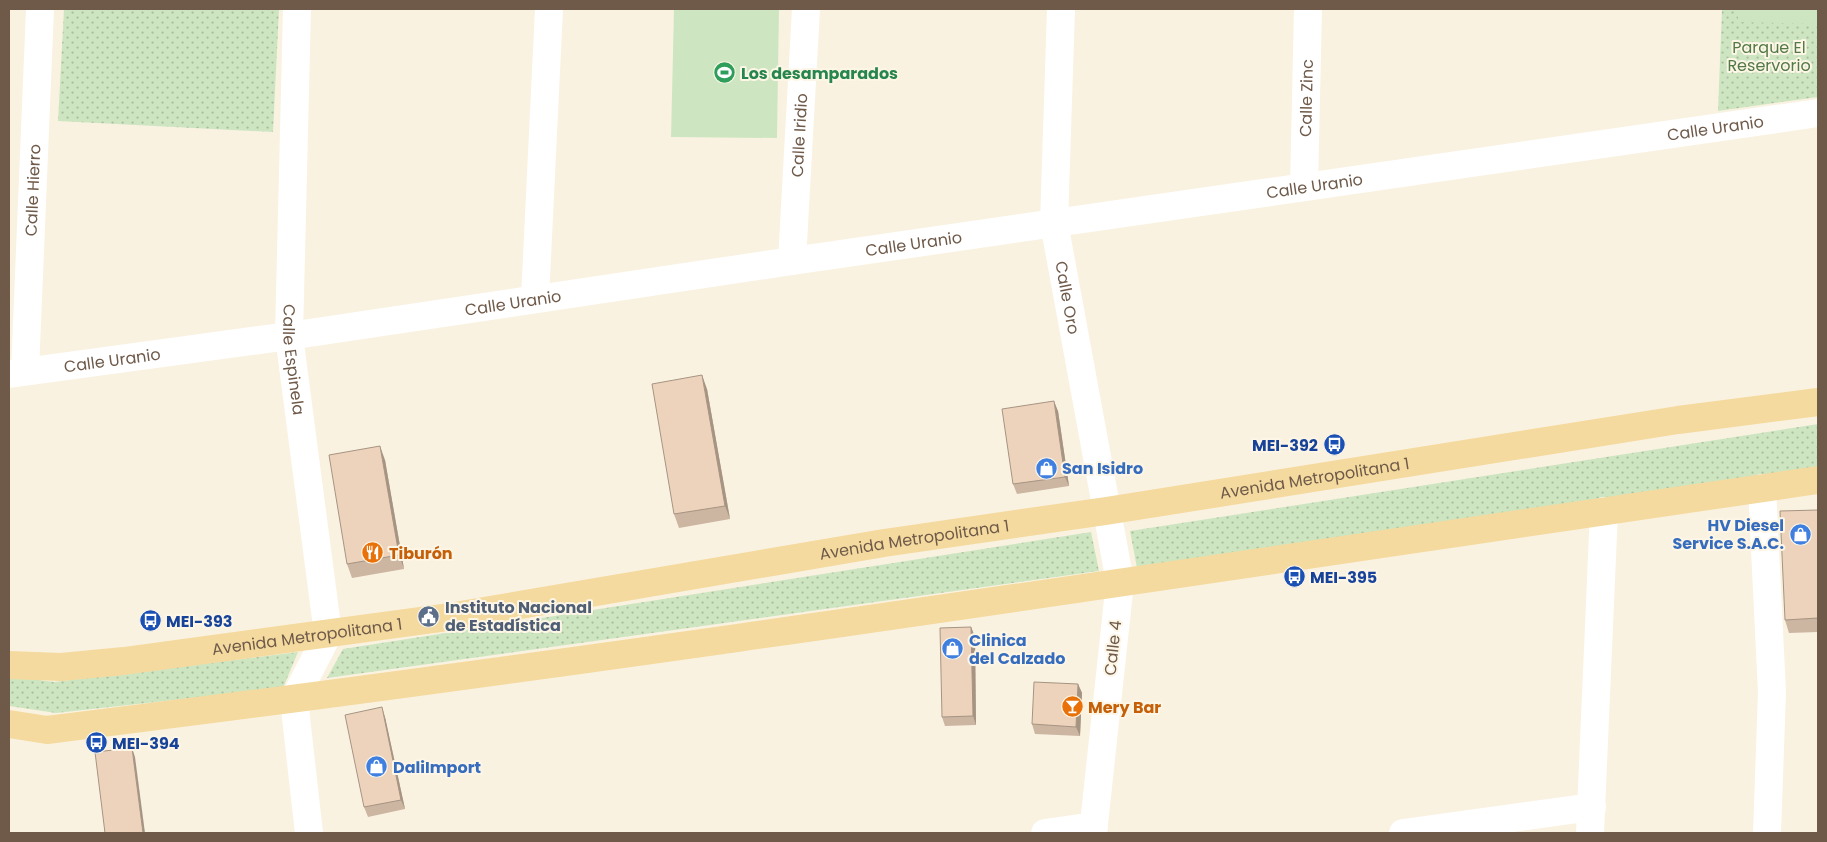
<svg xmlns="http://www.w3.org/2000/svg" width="1827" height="842" font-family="Poppins,sans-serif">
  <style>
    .park { fill: url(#park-dots) }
    .pitch { fill: #cde6c1 }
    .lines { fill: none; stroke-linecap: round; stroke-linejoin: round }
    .minor { stroke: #fff; stroke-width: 28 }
    .major { stroke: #f4da9e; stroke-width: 28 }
    .wall { fill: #ccb5a1 }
    .shaded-wall { fill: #a69483 }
    .building { fill: #edd3bb; stroke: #a69483 }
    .labels { text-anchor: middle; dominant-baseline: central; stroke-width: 4; stroke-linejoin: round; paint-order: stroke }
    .park-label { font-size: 16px; fill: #527a46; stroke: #fdf6e7 }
    .leisure-label { font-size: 16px; font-weight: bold; fill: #27864d; stroke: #fdf6e7; text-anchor: start }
    .street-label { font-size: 16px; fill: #6f5a4a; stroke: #fdf6e7 }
    .transit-label { font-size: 16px; font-weight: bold; fill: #164399; stroke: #fdf6e7; text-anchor: start }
    .shop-label { font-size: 16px; font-weight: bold; fill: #366cbe; stroke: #fdf6e7; text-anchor: start }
    .food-label { font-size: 16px; font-weight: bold; fill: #c56008; stroke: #fdf6e7; text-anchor: start }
    .service-label { font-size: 16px; font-weight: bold; fill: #4e5e75; stroke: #fdf6e7; text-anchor: start }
  </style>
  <defs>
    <pattern id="park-dots" width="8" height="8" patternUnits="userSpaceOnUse" patternTransform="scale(1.25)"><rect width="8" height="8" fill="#cde6c1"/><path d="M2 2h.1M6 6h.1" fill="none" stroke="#abbd9f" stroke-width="1.8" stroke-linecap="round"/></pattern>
  </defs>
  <rect width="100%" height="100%" fill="#faf2e1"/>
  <g class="park">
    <path d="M64 9H279L273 132 58 121Z"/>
    <path d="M1722 9H1818V97L1718 111Z"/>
    <path d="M1818 424V467L1137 568 1130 531Z"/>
    <path d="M1091 532 1099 571 327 678 343 649Z"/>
    <path d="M298 652 283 688 56 713 9 706V676L54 682Z"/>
  </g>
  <g class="pitch">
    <path d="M674 9H779L777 138 671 137Z"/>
    <path d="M1738 9H1818V24L1738 22Z"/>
  </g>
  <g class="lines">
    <g class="minor">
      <path id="s1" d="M297 9 289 336 328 634 294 700 309 833"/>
      <path id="s2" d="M1061 9 1054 223 1120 582 1093 833"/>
      <path id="s3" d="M1304 187 1308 9"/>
      <path id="s4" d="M792 261 806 9"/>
      <path d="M535 299 549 9"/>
      <path id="s5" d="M25 371 40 9"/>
      <path id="s6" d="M9 374 289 336 792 261 1818 113"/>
      <path d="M1762 488 1772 692 1767 833"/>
      <path d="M1045 833 1094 826"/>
      <path d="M1403 833 1592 807"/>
      <path d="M1590 833 1604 511"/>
    </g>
    <g class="major">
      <path id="s7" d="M9 665 61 667 124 661 449 617 884 543 1106 511 1678 420 1818 402"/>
      <path d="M9 724 47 730C639 657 1228 566 1818 480"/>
    </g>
  </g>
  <g class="wall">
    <path d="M707 389 730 519 679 528 674 514Z"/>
    <path d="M1058 411 1069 486 1017 494 1013 484Z"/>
    <path d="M385 460 404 569 352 578 347 564Z"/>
    <path d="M1818 510V632L1789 633 1785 620Z"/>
    <path d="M971 627 975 637 976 725 945 726 942 717Z"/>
    <path d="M1078 684 1082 693 1080 736 1035 734 1032 724Z"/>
    <path d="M385 717 405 809 368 817 364 807Z"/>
  </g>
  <g class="shaded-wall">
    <path d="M702 375 707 389 730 519 725 506Z"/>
    <path d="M1054 401 1058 411 1069 486 1065 477Z"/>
    <path d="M380 446 385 460 404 569 399 555Z"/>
    <path d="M971 627 975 637 976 725 973 716Z"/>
    <path d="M1078 684 1082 693 1080 736 1076 727Z"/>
    <path d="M382 707 385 717 405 809 401 800Z"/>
    <path d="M132 748 135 757 145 833H143Z"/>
  </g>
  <g class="building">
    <path d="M702 375 725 506 674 514 652 384Z"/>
    <path d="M1054 401 1065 477 1013 484 1002 409Z"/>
    <path d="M380 446 399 555 347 564 329 455Z"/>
    <path d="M1818 510V618L1785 620 1780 511Z"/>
    <path d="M971 627 973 716 942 717 940 628Z"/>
    <path d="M1034 682 1078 684 1076 727 1032 724Z"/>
    <path d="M382 707 401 800 364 807 345 715Z"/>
    <path d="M132 748 143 833H105L95 752Z"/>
  </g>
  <defs>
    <symbol id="stadium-disc" viewBox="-11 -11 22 22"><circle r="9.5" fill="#2e9e5b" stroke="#fdf6e7"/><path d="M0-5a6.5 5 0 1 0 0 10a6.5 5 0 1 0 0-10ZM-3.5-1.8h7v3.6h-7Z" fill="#fff"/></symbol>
    <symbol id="bus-disc" viewBox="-11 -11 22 22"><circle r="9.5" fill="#1a4fb4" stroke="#fdf6e7"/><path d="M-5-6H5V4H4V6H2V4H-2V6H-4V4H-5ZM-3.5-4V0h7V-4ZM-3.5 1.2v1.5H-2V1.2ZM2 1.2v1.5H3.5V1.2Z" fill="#fff"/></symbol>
    <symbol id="shop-disc" viewBox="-11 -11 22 22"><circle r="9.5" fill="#3f7fe0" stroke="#fdf6e7"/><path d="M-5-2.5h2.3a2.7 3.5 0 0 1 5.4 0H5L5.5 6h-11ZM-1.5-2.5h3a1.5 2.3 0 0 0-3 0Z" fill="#fff"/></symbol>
    <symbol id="restaurant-disc" viewBox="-11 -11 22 22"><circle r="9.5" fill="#e8710a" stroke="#fdf6e7"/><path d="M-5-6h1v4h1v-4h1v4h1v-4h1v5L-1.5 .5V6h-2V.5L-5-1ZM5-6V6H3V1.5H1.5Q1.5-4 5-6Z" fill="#fff"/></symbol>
    <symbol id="civic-disc" viewBox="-11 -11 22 22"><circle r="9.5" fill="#5c6f8a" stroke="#fdf6e7"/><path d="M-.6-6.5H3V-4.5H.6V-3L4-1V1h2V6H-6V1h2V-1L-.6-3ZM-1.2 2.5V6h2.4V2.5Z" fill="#fff"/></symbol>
    <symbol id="bar-disc" viewBox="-11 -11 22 22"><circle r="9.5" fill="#e8710a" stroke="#fdf6e7"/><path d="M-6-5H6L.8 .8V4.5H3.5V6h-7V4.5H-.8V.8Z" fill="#fff"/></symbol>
  </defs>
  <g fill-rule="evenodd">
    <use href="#stadium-disc" x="712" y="60" width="25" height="25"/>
    <use href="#bus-disc" x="1322" y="432" width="25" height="25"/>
    <use href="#shop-disc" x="1034" y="456" width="25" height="25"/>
    <use href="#shop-disc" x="1788" y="522" width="25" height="25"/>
    <use href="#restaurant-disc" x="360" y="540" width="25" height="25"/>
    <use href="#bus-disc" x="1282" y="564" width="25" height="25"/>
    <use href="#civic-disc" x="416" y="604" width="25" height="25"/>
    <use href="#bus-disc" x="138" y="608" width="25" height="25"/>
    <use href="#shop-disc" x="940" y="636" width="25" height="25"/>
    <use href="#bar-disc" x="1060" y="694" width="25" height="25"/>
    <use href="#bus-disc" x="84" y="730" width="25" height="25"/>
    <use href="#shop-disc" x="364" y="754" width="25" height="25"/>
  </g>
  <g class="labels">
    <g class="park-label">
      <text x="1769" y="47">Parque El<tspan x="1769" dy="18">Reservorio</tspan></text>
    </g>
    <g class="leisure-label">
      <text x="741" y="73">Los desamparados</text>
    </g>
    <g class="street-label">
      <text stroke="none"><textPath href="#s3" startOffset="89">Calle Zinc</textPath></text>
      <text stroke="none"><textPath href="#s6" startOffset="1724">Calle Uranio</textPath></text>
      <text stroke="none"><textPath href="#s4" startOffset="126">Calle Iridio</textPath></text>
      <text stroke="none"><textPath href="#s6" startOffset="1319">Calle Uranio</textPath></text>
      <text stroke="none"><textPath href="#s5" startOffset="181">Calle Hierro</textPath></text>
      <text stroke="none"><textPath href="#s6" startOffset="914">Calle Uranio</textPath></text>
      <text stroke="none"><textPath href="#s2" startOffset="290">Calle Oro</textPath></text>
      <text stroke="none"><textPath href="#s6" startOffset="509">Calle Uranio</textPath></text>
      <text stroke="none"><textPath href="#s1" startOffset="351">Calle Espinela</textPath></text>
      <text stroke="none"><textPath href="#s6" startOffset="104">Calle Uranio</textPath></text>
      <text stroke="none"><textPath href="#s7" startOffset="1320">Avenida Metropolitana 1</textPath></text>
      <text stroke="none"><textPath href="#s7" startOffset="915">Avenida Metropolitana 1</textPath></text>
      <text stroke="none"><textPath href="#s7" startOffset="300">Avenida Metropolitana 1</textPath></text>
      <text transform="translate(1113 648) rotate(-84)">Calle 4</text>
    </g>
    <g class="transit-label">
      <text x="1318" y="445" text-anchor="end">MEI-392</text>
      <text x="1310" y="577">MEI-395</text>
      <text x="166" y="621">MEI-393</text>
      <text x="112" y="743">MEI-394</text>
    </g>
    <g class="shop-label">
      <text x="1062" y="468">San Isidro</text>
      <text x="1784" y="525" text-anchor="end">HV Diesel<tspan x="1784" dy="18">Service S.A.C.</tspan></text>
      <text x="969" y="640">Clinica<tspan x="969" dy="18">del Calzado</tspan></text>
      <text x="393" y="767">DaliImport</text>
    </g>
    <g class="food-label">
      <text x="389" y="553">Tiburón</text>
      <text x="1088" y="707">Mery Bar</text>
    </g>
    <g class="service-label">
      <text x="445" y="607">Instituto Nacional<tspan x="445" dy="18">de Estadística</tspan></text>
    </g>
  </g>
  <rect width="1827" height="842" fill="none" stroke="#6f5a4a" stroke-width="20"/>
</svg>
